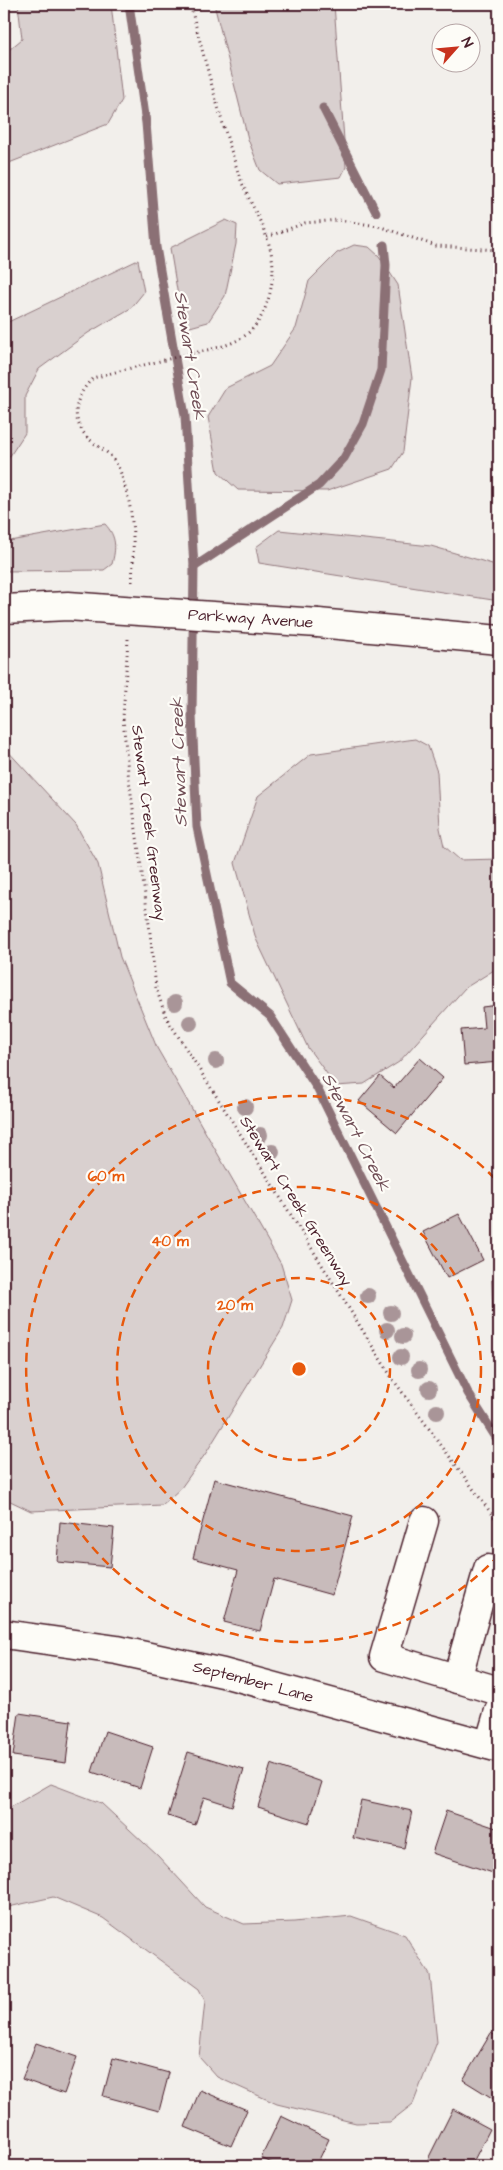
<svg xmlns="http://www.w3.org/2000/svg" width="503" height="2170" font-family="'Architects Daughter',sans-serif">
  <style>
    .green { fill: #d9d0cf; stroke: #92787d }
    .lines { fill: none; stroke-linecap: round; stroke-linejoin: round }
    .stream { stroke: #8b6f75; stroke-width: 9 }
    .building { fill: #c8bbbb; stroke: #4a1f2b }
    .minor-casing { stroke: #4a1f2b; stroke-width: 31 }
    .path { stroke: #4a1f2b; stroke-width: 3; stroke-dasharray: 1 4; stroke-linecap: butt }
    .minor { stroke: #fdfcf7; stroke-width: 28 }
    .minor-bridge-casing { stroke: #4a1f2b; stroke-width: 31; stroke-linecap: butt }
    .minor-bridge { stroke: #fdfcf7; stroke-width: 28 }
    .tree { fill: #a99598 }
    .ring { fill: none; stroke: #e8590c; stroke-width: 2.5; stroke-dasharray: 9 6 }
    .labels { text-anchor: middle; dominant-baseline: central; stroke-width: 4.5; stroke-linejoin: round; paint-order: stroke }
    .street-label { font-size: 16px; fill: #4a1f2b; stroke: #fdfcf7 }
    .water-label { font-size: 18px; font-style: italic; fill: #704e56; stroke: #fdfcf7 }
    .centre { fill: #e8590c; stroke: #fdfcf7; stroke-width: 2.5 }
    .ring-label { font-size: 15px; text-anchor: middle; font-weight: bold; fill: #e8590c; stroke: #fdfcf7; stroke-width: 4.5; stroke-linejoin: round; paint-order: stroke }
  </style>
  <rect width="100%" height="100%" fill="#f2efeb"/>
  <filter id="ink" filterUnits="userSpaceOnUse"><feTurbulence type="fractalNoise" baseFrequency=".02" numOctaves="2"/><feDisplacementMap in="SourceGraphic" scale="10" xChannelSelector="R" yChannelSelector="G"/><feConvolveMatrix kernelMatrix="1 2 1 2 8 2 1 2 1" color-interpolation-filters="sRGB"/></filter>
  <g filter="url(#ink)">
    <g class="green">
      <path d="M18 4H111L122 100 108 124 4 165V54L22 39Z"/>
      <path d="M214 4H334L346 167 341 177 277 184 260 170 248 139Z"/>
      <path d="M226 220 237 225 236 244 225 296 208 322 190 327 182 320 170 248Z"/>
      <path d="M354 245 369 247 379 256 398 285 412 378 403 452 392 469 327 491 238 490 218 472 208 417 226 388 270 366 296 328 309 281 337 253Z"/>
      <path d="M138 260 144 292 131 308 88 333 39 369 25 396V433L4 465V324Z"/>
      <path d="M105 524C117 537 116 548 112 564L104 570 4 571V542Z"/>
      <path d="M279 530 431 546 499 566V601L259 563 256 547Z"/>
      <path d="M415 739 428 746 437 772 440 828 444 846 460 860 499 859V967L465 988 399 1062 364 1084 336 1086 308 1048 256 939 235 863 258 796 311 754Z"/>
      <path d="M4 747 76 825 98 864 120 957 157 1048 281 1264 292 1300 283 1328 206 1453 181 1488 162 1505 31 1511 4 1498Z"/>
      <path d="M51 1784 101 1803 158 1856 205 1907 244 1924 294 1922 351 1916 405 1935 430 1975 437 2042 413 2104 390 2122 356 2123 277 2104 217 2077 199 2057 205 2001 199 1989 103 1918 53 1897 4 1908V1811Z"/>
    </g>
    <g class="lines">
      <g class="stream">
        <path d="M129 4 146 123 156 247 185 416 194 567 192 715 197 827 230 983 270 1016 317 1088 468 1393 499 1442"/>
        <path d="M323 108 376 212"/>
        <path d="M194 567 319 485 344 458 363 424 381 370 386 265 384 245"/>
      </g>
    </g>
    <g class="building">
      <path d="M499 1005V1062L464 1065 461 1030 484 1028 482 1007Z"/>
      <path d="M420 1058 443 1078 397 1133 359 1101 380 1076 394 1088Z"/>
      <path d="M459 1214 483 1260 447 1278 423 1232Z"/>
      <path d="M492 1280H499V1320H493Z"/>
      <path d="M214 1479 353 1516 332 1595 274 1579 260 1631 224 1622 238 1570 193 1558Z"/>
      <path d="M60 1522 114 1528 110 1567 57 1562Z"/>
      <path d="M19 1713 71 1721 66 1763 13 1756Z"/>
      <path d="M105 1731 153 1747 140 1788 92 1772Z"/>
      <path d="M188 1752 244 1769 232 1806 204 1797 195 1825 168 1816Z"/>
      <path d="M271 1764 322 1782 309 1823 258 1807Z"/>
      <path d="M361 1800 412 1811 404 1848 353 1838Z"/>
      <path d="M446 1811 499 1829V1875L432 1853Z"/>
      <path d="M491 2033 499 2038V2098L497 2101 463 2080Z"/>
      <path d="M36 2043 77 2057 64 2094 22 2079Z"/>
      <path d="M113 2058 169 2073 159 2111 103 2096Z"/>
      <path d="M200 2090 247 2110 231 2146 185 2127Z"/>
      <path d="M453 2109 490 2129 471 2166H443L428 2159Z"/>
      <path d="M281 2116 329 2139 316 2166H278L261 2158Z"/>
    </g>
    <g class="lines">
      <defs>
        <g id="minor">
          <path d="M4 609 68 606 109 609"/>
          <path d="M318 623 499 640"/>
          <path d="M424 1521 384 1657 499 1691"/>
          <path id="s1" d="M4 1634 117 1650 223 1673 499 1748"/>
          <path d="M457 1679 488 1569"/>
          <path d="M489 1745 499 1711"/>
        </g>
      </defs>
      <use href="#minor" class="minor-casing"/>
      <g class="path">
        <path d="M267 237 305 223 338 220 378 226 436 246 499 250"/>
        <path d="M132 582C134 548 135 514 123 481 122 475 119 468 116 463 109 451 97 447 88 438 68 417 76 395 93 378 125 369 157 362 189 354 206 350 228 347 243 337 264 323 272 294 273 270 273 236 250 206 239 175 220 118 205 61 190 4"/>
        <path d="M128 639 123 718 128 772 149 924 156 988 166 1017 263 1170 394 1381 499 1524"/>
      </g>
      <use href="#minor" class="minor"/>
      <defs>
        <g id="minor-bridge">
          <path id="s2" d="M109 609 318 623"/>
        </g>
      </defs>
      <use href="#minor-bridge" class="minor-bridge-casing"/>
      <use href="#minor-bridge" class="minor-bridge"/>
    </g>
    <g class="tree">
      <circle cx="175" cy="1003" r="8"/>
      <circle cx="190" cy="1023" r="8"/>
      <circle cx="216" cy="1061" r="8"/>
      <circle cx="245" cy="1107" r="8"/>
      <circle cx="260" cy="1135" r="8"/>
      <circle cx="272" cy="1152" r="8"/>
      <circle cx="368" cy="1296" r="8"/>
      <circle cx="391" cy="1313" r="8"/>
      <circle cx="387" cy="1330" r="8"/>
      <circle cx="403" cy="1336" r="8"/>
      <circle cx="401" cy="1357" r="8"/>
      <circle cx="419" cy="1370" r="8"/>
      <circle cx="429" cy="1389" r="8"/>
      <circle cx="437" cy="1412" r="8"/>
    </g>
  </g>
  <g class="ring">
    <circle cx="299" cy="1369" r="91"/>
    <circle cx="299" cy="1369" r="182"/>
    <path d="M499 1555A273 273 0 1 1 499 1183"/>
  </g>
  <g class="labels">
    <g class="street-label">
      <text stroke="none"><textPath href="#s2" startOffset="142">Parkway Avenue</textPath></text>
      <text transform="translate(149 823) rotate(83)">Stewart Creek Greenway</text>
      <text transform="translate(296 1201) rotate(58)">Stewart Creek Greenway</text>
      <text stroke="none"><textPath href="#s1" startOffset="254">September Lane</textPath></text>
    </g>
    <g class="water-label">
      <text transform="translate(190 355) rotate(81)">Stewart Creek</text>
      <text transform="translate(179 762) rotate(-92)">Stewart Creek</text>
      <text transform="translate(356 1132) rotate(63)">Stewart Creek</text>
    </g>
  </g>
  <circle cx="299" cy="1369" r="8" class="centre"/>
  <g class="ring-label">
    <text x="106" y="1181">60 m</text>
    <text x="170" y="1246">40 m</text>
    <text x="235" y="1310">20 m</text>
  </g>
  <rect width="503" height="2170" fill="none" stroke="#fdfcf7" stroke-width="20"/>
  <rect x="10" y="10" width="483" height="2150" fill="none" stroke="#4a1f2b" stroke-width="2" filter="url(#ink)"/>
  <g transform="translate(456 48) rotate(63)"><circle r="24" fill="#fdfcf7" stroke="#b5a4a5"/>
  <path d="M0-4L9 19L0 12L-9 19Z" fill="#c8321e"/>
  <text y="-8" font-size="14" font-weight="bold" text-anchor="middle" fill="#4a1f2b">N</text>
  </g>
</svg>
